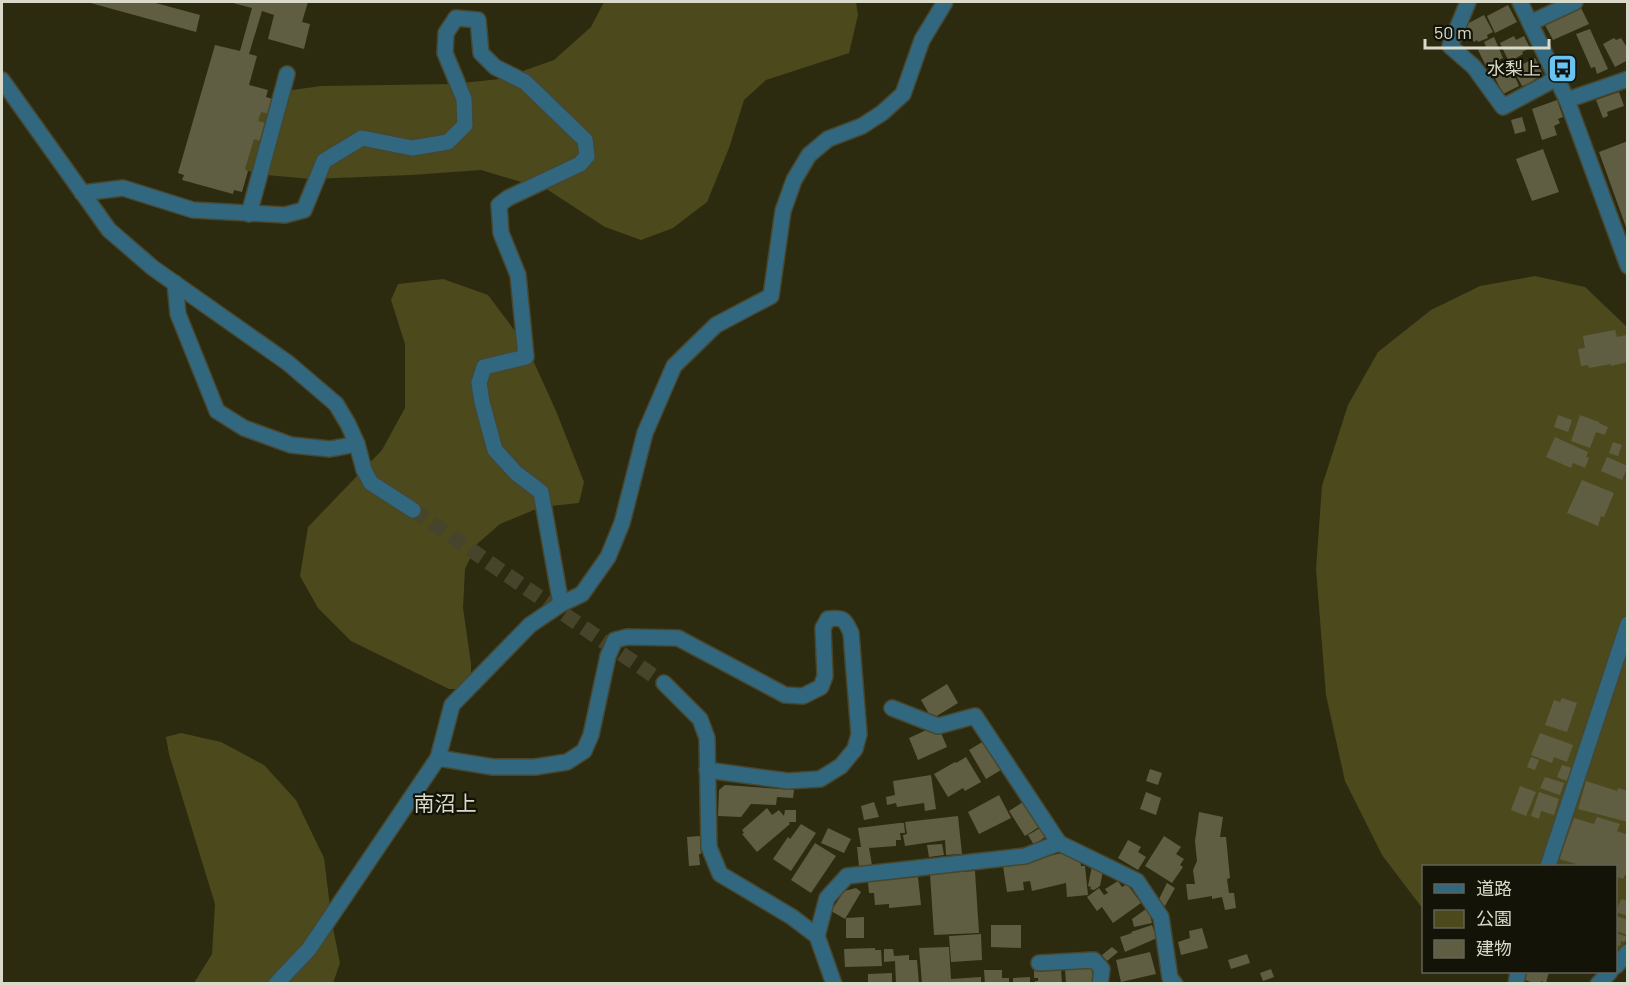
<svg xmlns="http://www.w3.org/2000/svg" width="1629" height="985" font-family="Barlow,'Noto Sans JP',sans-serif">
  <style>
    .green { fill: #4c4a1c }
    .building { fill: #5f5e42 }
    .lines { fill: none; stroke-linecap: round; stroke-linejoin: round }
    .minor-tunnel { stroke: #46452c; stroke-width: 15; stroke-dasharray: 15 8; stroke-linecap: butt }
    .minor-casing { stroke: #48472e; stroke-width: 18 }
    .tertiary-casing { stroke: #48472e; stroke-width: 18 }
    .minor { stroke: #326780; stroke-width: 15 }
    .tertiary { stroke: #326780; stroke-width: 15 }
    .labels { text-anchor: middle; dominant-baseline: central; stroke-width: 4.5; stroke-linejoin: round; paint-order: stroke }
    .poi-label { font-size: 18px; fill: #dadaca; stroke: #131308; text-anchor: end }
    .quarter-label { font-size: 21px; fill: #dadaca; stroke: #131308 }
  </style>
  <rect width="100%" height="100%" fill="#2c2b10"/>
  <g class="green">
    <path d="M604 2H856L858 15 849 53 766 80 744 100 729 148 707 202 673 228 641 240 605 227 548 190 481 170 411 175 311 179 256 174 230 163 250 111 285 91 321 86 453 84 500 79 554 60 591 27Z"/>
    <path d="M1535 276 1585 287 1627 327 1628 940 1616 953V866H1424L1423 909 1382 855 1345 781 1326 695 1316 569 1322 486 1348 405 1378 352 1431 310 1480 286Z"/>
    <path d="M443 279 488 295 527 347 556 411 584 482 579 503 541 507 500 524 477 544 465 569 463 608 471 664V689H449L351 641 318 608 300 576 308 527 382 450 405 408V344L391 300 398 284Z"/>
    <path d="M181 733 221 742 264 765 296 800 324 858 332 923 340 963 333 983H194L212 954 215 904 169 754 166 737Z"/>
  </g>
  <g class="building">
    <path d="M87 2H152L200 15 196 32Z"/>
    <path d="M229 2H308L302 22 310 24 304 49 268 39 274 15 262 11 249 54 257 56 249 85 268 90 266 97 272 99 268 114 261 112 258 121 277 126 272 145 254 139 245 169 248 171 242 192 234 190 233 194 182 180 184 175 178 173 215 45 240 51 252 8Z"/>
    <path d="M1508 5 1517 22 1495 33 1487 16Z"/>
    <path d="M1581 8 1589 24 1553 40 1545 25Z"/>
    <path d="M1484 15 1493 32 1487 35 1488 38 1478 42 1477 40 1474 42 1465 25Z"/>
    <path d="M1590 29 1608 69 1597 74 1595 67 1591 68 1576 34Z"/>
    <path d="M1514 36 1516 40 1524 36 1530 48 1522 52 1523 54 1509 62 1500 43Z"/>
    <path d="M1494 37 1503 58 1486 66 1478 50 1486 46 1484 42Z"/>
    <path d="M1614 38 1616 40 1621 38 1628 49V60L1615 67 1603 44Z"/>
    <path d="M1535 58 1543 75 1534 80 1536 84 1528 89 1525 85 1522 86 1513 69Z"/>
    <path d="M1511 68 1519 86 1503 94 1494 76Z"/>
    <path d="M1619 92 1624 106 1607 112 1608 116 1603 118 1596 100Z"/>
    <path d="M1557 100 1563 117 1558 119 1560 123 1554 126 1557 135 1542 140 1532 109Z"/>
    <path d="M1522 117 1526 131 1515 134 1511 120Z"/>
    <path d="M1628 141V230H1627L1599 152Z"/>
    <path d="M1543 149 1559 192 1532 201 1516 159Z"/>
    <path d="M1615 330 1617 337 1627 335 1628 351 1626 352 1628 362 1611 366V364L1589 368 1588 365 1581 366 1578 349 1585 348 1583 336Z"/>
    <path d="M1558 415 1572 420 1568 432 1554 427Z"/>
    <path d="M1580 415 1599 422V423L1608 427 1605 435 1596 432 1590 448 1571 441Z"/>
    <path d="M1555 437 1588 452 1586 457 1589 458 1585 468 1573 463 1571 468 1546 457Z"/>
    <path d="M1613 442 1622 445 1618 456 1609 453Z"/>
    <path d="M1607 457 1628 466 1622 480 1601 471Z"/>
    <path d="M1582 480 1614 493 1604 517 1601 516 1598 526 1567 513Z"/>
    <path d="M947 684 958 703 932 719 921 700Z"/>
    <path d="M1562 698 1577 703 1567 732 1545 725 1554 700 1560 702Z"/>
    <path d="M933 727 939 728 947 747 918 760 909 738Z"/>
    <path d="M1540 733 1573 745 1567 762 1554 757 1552 763 1531 755Z"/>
    <path d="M984 741 1001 770 986 779 969 750Z"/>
    <path d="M966 757 981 782 965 791 963 788 948 797 934 774 955 762 956 763Z"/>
    <path d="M1531 757 1539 760 1535 770 1527 767Z"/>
    <path d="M1562 765 1572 768 1567 781 1557 777Z"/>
    <path d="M1150 769 1162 773 1158 785 1146 781Z"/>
    <path d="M931 775 936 809 925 811 924 803 897 807 896 803 887 805 886 797 895 795 893 781Z"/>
    <path d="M1545 777 1564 783 1560 795 1540 788Z"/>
    <path d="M1586 781 1617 791 1618 788 1628 791V822L1578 809Z"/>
    <path d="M725 785 794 790 793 798 777 797 776 805 751 804 741 817 718 816 719 790Z"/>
    <path d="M1520 786 1536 792 1526 816 1511 810Z"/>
    <path d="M1146 792 1161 798 1156 815 1140 809Z"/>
    <path d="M1539 792 1559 799 1554 815 1541 811 1539 819 1531 816Z"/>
    <path d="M999 795 1011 818 979 834 968 812Z"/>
    <path d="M874 802 879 817 864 820 861 806Z"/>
    <path d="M1023 802 1039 827 1025 836 1009 811Z"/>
    <path d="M767 808 772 815 779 810 784 816 785 810H796V822H789L790 824 757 852 742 834 744 833 742 830Z"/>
    <path d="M1199 812 1223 817 1220 837H1226L1230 878 1227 879 1229 893H1234L1236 908 1225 910 1222 897 1212 899V896L1188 900 1186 884H1195L1193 870 1197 861 1195 841Z"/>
    <path d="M958 816 962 854 946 855 945 840 905 846 903 835 907 834 905 822Z"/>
    <path d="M1597 817 1620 824 1617 831 1628 835V876L1625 875 1623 879 1616 877V866H1583L1559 859 1574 818 1594 824Z"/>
    <path d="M899 823H904L905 833H900L901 840H896V846L869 848 872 865 859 866 857 847H861L858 828Z"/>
    <path d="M801 824 816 833 791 871 773 859 788 837 790 839Z"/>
    <path d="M828 828 851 839 844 853 821 843Z"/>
    <path d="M1040 828 1045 837 1034 845 1028 835Z"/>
    <path d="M700 836 701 854H699L700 865 689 866 687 837Z"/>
    <path d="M1164 836 1181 847 1176 854 1184 859 1180 865 1183 867 1172 883 1145 866Z"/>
    <path d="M1128 840 1141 847 1138 852 1146 857 1138 870 1118 858Z"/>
    <path d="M815 843 836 856 811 893 791 880Z"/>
    <path d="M942 844 944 855 929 857 927 845Z"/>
    <path d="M1062 853 1076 857 1077 861H1080L1081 866H1085L1088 895 1067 897 1066 883 1032 891 1030 881 1023 882 1024 890 1007 892 1003 866 1019 861V865L1028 863 1027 861Z"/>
    <path d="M1092 866 1103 871 1100 886 1094 890 1090 889 1091 887 1088 886Z"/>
    <path d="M975 871 979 933 934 935 930 874Z"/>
    <path d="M918 877 921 905 889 908V904L875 905 874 893H869L868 882Z"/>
    <path d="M1118 881 1122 887 1127 884 1141 903 1113 923 1102 907 1097 911 1087 897 1099 888 1104 895 1108 893 1105 889Z"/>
    <path d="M1167 883 1175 888 1165 906 1158 901Z"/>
    <path d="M856 888 861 892 845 919 831 911 844 891Z"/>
    <path d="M1621 899 1628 901V916L1616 912Z"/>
    <path d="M1146 909 1150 915 1152 923 1134 927 1132 919Z"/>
    <path d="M1616 916 1628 920V935L1616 931Z"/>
    <path d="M864 917V938H846V918Z"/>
    <path d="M991 925H1021V948L991 947Z"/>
    <path d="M1152 925 1157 938 1125 952 1120 937 1132 933 1131 932Z"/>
    <path d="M1202 928 1208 948 1181 955 1178 942 1190 938 1189 931Z"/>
    <path d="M1616 933 1628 937 1624 942 1621 941 1620 946 1616 945Z"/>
    <path d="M981 934 982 960 951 962 949 936Z"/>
    <path d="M949 947 951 979 981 977V984H922L919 948Z"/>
    <path d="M1112 947 1118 952 1107 961 1102 955Z"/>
    <path d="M875 948V950H881L882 966 845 967 844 949Z"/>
    <path d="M884 949H893L894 956 909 955V960H917L919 984H896L895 961 884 962Z"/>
    <path d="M1150 952 1156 974 1121 982 1116 960Z"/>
    <path d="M1247 954 1250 963 1231 969 1228 960Z"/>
    <path d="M1092 967 1094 984H1066L1065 969Z"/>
    <path d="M1034 969H1041V972H1044V970L1061 969 1062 984H1035V981H1038V978H1034Z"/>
    <path d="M1271 969 1274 977 1263 981 1260 973Z"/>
    <path d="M984 970H1002V978H1009V984H985Z"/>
    <path d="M1527 972H1549L1546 983 1541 981 1540 984H1536L1525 980Z"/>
    <path d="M892 973V984H868V974Z"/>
    <path d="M1030 977V984H1013V978Z"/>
  </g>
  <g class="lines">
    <path class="minor-tunnel" d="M413 510 664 683"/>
    <defs>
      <g id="minor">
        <path d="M1468 2 1450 46 1474 67 1503 107 1557 78"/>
        <path d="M1530 23 1575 2"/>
        <path d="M1567 100 1628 79"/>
        <path d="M82 193 123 188 193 210 285 215 304 210 324 161 362 138 412 148 448 142 465 125 464 99 445 53 446 33 456 18 478 20 481 53 495 67 525 82 585 140 587 156 580 164 508 198 499 205 501 233 518 275 526 357 484 367 479 383 482 402 495 450 516 473 541 492 561 604"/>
        <path d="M249 214 287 74"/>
        <path d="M175 283 178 314 217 411 244 428 291 445 330 449 357 444"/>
        <path d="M336 404 348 424 357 444 364 470 371 483 413 510"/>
        <path d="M664 683 700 719 707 738 709 847 720 874 792 917 817 936 834 984"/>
        <path d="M892 708 938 726 975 716 1059 843"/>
        <path d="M438 758 493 767H535L567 762 584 751 591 735 608 656 615 640 627 637 678 638 785 695 803 696 821 687 825 676 823 628 828 619C843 617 845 619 851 633L859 734 855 749 841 766 820 779 788 781 707 770"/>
        <path d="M1548 866 1628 624"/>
        <path d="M817 936 827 898 847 876 1025 856 1059 843 1137 881 1161 917 1170 978 1175 984"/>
        <path d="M1039 963 1094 960 1102 969 1100 984"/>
        <path d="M276 984 309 949 438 758 452 705 530 625 561 604 582 594 608 557 622 523 645 433 674 366 716 325 771 296 783 211 794 180 809 155 828 139 862 126 882 113 903 94 922 40 945 2"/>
        <path d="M1516 984 1518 972"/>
      </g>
      <g id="tertiary">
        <path d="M1520 2 1567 100 1628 266"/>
        <path d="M2 80 109 230 153 268 288 363 336 404"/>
        <path d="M1616 966 1628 952"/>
        <path d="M1598 984 1610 972"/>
      </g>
    </defs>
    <use href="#minor" class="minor-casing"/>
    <use href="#tertiary" class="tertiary-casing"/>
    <use href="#minor" class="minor"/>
    <use href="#tertiary" class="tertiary"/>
  </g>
  <defs>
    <symbol id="bus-square" viewBox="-11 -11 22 22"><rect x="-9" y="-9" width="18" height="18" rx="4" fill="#68c4f0" stroke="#131308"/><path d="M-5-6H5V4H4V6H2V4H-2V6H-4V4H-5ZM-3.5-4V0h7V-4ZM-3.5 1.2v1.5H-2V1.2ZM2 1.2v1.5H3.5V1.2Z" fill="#111"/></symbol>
  </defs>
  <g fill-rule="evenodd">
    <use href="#bus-square" x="1546" y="52" width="33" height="33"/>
  </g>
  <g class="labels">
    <g class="poi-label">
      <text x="1541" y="68">水梨上</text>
    </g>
    <g class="quarter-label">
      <text x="445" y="802">南沼上</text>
    </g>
  </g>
  <rect width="1629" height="985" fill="none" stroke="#dadaca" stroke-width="6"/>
  <rect x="1422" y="865" width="195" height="108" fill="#131308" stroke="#636356" stroke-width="1.5"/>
  <rect x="1434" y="884" width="30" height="9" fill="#326780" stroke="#636356" stroke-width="1.5"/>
  <text x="1476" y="895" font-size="18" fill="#dadaca">道路</text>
  <rect x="1434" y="910" width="30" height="18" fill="#4c4a1c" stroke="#636356" stroke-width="1.5"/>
  <text x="1476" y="925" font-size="18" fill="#dadaca">公園</text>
  <rect x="1434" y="940" width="30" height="18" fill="#5f5e42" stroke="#636356" stroke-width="1.5"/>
  <text x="1476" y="955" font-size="18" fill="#dadaca">建物</text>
  <path d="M1425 39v9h124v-9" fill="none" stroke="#dadaca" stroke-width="3"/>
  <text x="1434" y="39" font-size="18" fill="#dadaca" stroke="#131308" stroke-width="4.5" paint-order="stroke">50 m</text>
</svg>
